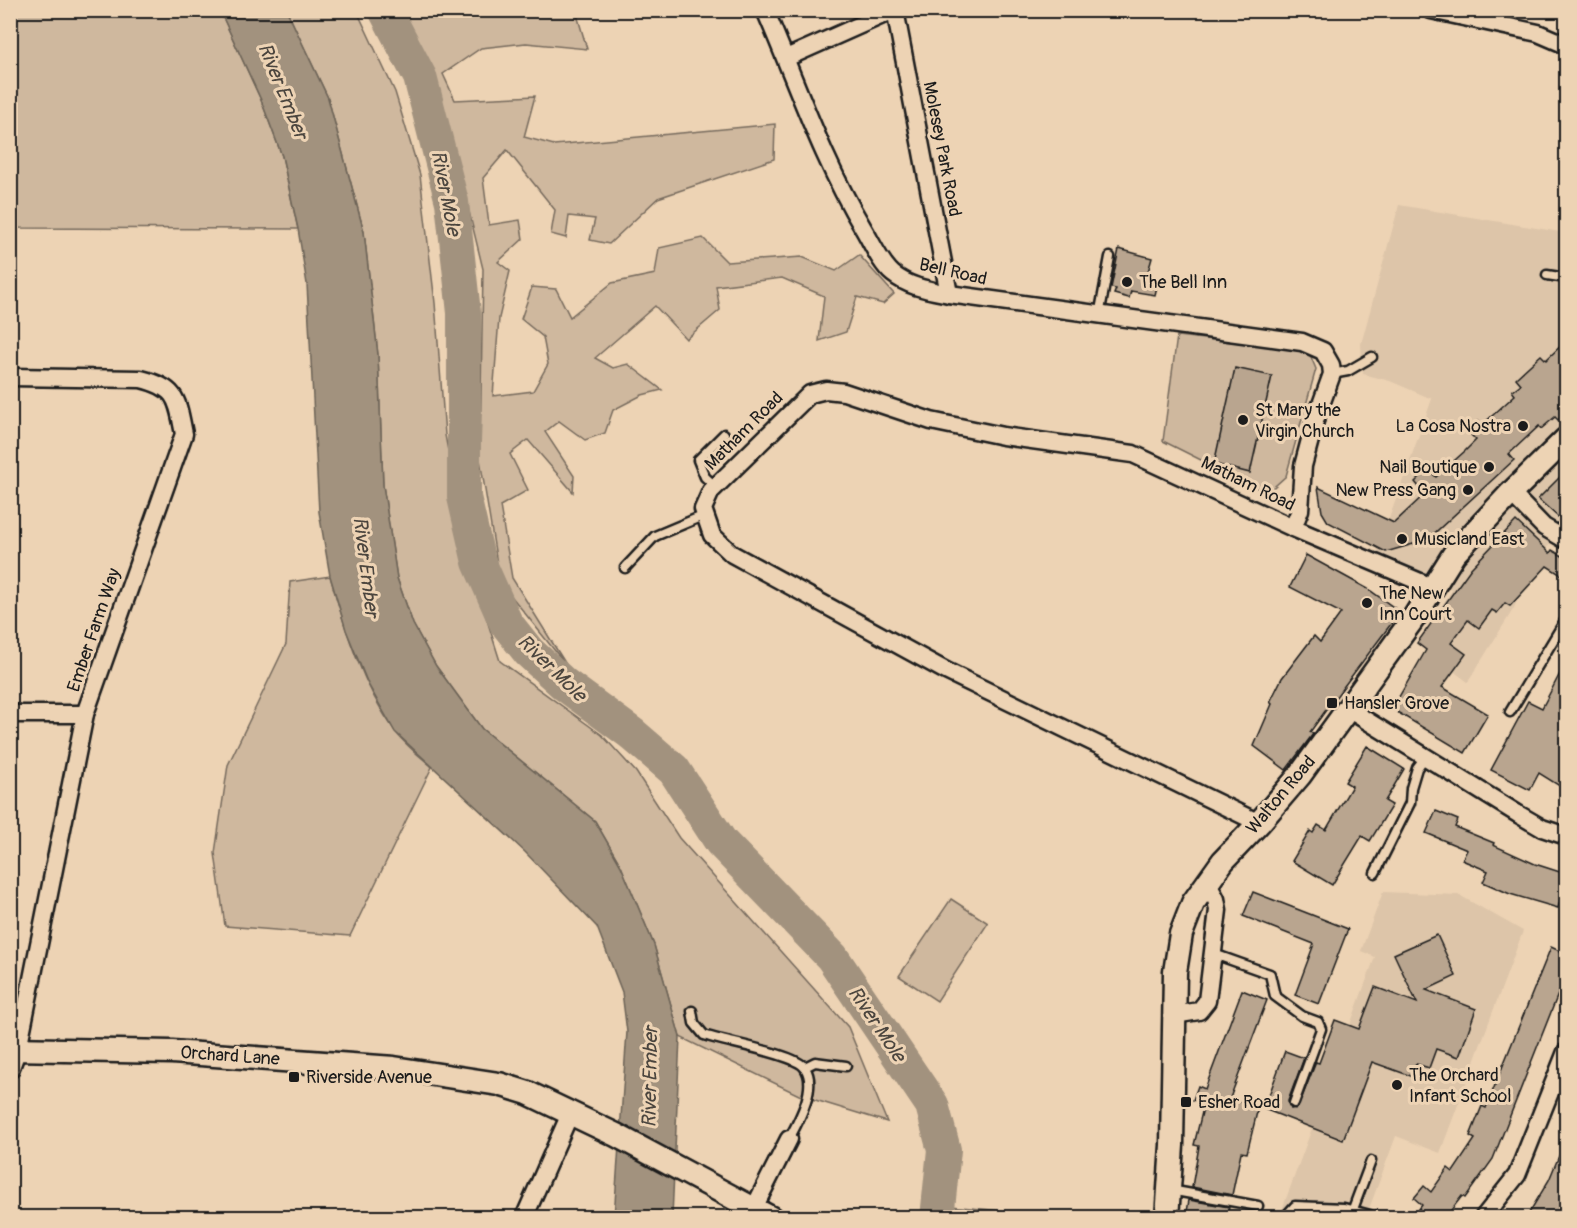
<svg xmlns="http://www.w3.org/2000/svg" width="1577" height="1228" font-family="Pangolin,sans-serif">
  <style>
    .built { fill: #ddc5a9 }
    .green { fill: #cfb89e; stroke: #766a5d; stroke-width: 1.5 }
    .water { fill: #a2927e; stroke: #6c6357; stroke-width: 1.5 }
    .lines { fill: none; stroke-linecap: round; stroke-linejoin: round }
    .river { stroke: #a2927e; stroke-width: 34 }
    .building { fill: #b9a58f; stroke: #1c1c1c; stroke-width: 1.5 }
    .lane-casing { stroke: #1c1c1c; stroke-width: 13 }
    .street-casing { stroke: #1c1c1c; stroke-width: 21 }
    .secondary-casing { stroke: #1c1c1c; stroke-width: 27 }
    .lane { stroke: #edd3b4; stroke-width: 8 }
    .street { stroke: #edd3b4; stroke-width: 16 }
    .secondary { stroke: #edd3b4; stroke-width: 22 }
    .poi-dot { fill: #1c1c1c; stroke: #edd3b4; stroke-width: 2 }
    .labels { text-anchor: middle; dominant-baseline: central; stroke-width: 6; stroke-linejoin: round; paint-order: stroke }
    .street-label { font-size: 18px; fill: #1c1c1c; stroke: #edd3b4 }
    .poi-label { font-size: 18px; fill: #1c1c1c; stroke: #edd3b4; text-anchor: start }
    .water-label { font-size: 20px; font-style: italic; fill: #4b453e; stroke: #edd3b4 }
  </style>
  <rect width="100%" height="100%" fill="#edd3b4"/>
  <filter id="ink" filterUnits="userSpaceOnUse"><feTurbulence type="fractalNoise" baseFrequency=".0167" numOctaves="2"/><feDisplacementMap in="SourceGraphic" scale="12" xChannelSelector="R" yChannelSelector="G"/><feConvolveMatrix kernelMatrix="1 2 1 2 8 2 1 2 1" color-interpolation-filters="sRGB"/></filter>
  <g filter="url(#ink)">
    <g class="built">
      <path d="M1399 205 1566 233V530L1534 559 1514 608 1468 682 1417 644 1452 590 1377 552 1432 399 1390 381 1363 374 1361 344Z"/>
      <path d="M1383 892 1459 895 1523 931 1440 1153 1396 1136 1369 1209 1394 1217 1279 1218 1375 957 1361 951Z"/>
    </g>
    <g class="green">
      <path d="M523 10 526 15 576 11 587 49 526 43 481 48 443 74 455 100 535 96 524 137 554 145 775 124 774 159 658 198 609 244 590 240 595 219 569 216 566 238 551 234 555 210 507 150 483 178 489 225 520 220 523 239 498 262 510 271 499 318 493 396 533 391 548 364 543 337 521 319 532 287 556 289 570 317 612 283 655 274 659 248 703 238 727 262 802 257 836 271 859 255 894 294 883 304 857 297 846 332 819 341 824 296 782 278 716 286 720 310 686 339 655 306 595 358 613 368 628 364 662 390 642 395 613 410 605 433 585 440 559 421 545 432 574 476 573 492 528 440 510 454 528 490 500 506 512 578 567 666 500 582 480 459 483 269 439 88 399 11Z"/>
      <path d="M10 11H220L261 100 282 156 298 229 11 228Z"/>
      <path d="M287 11H357L395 92 420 175 435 303 445 435 468 560 500 661 602 735 636 772 679 838 848 1027 887 1122 799 1095 680 1037 654 945 621 866 595 821 482 729 436 666 413 624 397 578 383 485 378 355 364 232 328 98Z"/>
      <path d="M1177 336 1308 350 1316 369 1286 476 1267 493 1163 441Z"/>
      <path d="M330 576C345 629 362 685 395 731 404 744 420 756 432 767L350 936 225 926 215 853 228 765 286 644 290 582Z"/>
      <path d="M951 899 988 923 937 1001 899 976Z"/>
      <path d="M951 1206 1062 1217H950Z"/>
    </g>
    <path class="water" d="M220 11H287L328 98 364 232 378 355 383 485 397 578 413 624 436 666 482 729 595 821 621 866 654 945 680 1037 672 1217H614L627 1032 622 992 597 927 525 852 395 732 368 684 346 630 330 576 319 512 307 284 298 229 282 156 261 100Z"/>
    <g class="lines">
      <path class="river" d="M385 10 420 77 452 202 464 313V497L479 562 506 623 529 652 564 684 631 733 674 770 721 842 832 957 932 1105 944 1150 937 1218"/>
    </g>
    <g class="building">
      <path d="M1119 249 1152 258 1147 275 1159 278 1155 295 1131 291 1129 298 1114 294 1116 289 1111 288Z"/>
      <path d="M1566 341V412L1558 420 1555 417 1541 429 1539 426 1525 439 1509 454 1514 460 1427 540 1386 552 1328 522 1322 512 1318 487 1394 523 1425 494 1415 482 1428 469 1436 477 1465 451 1476 440 1467 431 1478 421 1482 425 1515 395 1512 391 1521 384 1516 378 1541 355 1546 360Z"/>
      <path d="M1235 368 1272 376 1250 473 1214 464Z"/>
      <path d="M1566 471V524L1538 499Z"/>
      <path d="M1516 521 1550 553 1552 550 1566 558V578L1547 566 1510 606 1505 603 1497 613 1492 610 1479 628 1468 620 1451 643 1466 654 1442 687 1488 714 1465 753 1392 709 1426 650 1417 643 1471 568Z"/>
      <path d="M1306 555 1368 589 1400 612 1326 710 1310 732 1313 734 1286 770 1254 746 1272 704 1270 702 1282 678 1314 636 1320 642 1341 613 1290 587Z"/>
      <path d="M1566 662V790L1539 773 1530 790 1491 770 1528 701 1542 708Z"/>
      <path d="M1367 746 1404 769 1385 801 1392 805 1370 841 1362 836 1332 885 1292 861 1310 831 1313 833 1318 825 1326 830 1352 786 1345 782Z"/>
      <path d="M1436 811 1458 820 1455 827 1494 843 1493 845 1535 864 1563 873 1561 879 1566 882 1558 908 1510 894 1483 882 1488 871 1462 860 1467 850 1426 833Z"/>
      <path d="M1253 892 1348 929 1319 1004 1295 995 1314 944 1243 916Z"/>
      <path d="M1437 935 1456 976 1426 990 1476 1009 1459 1057 1436 1049 1429 1068 1416 1064 1411 1076 1372 1062 1343 1140 1264 1109 1285 1051 1304 1058 1288 1101 1291 1109 1298 1107 1316 1062 1319 1063 1335 1020 1359 1029 1375 987 1417 1003 1394 954Z"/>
      <path d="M1551 947 1566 954V974L1493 1159 1465 1198 1462 1196 1445 1218H1412L1422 1205 1414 1198 1424 1186 1431 1192 1448 1168 1453 1172 1475 1139 1470 1136 1482 1106 1486 1108 1489 1100Z"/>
      <path d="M1242 990 1267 1000 1230 1098 1258 1108 1247 1153 1241 1152 1232 1195 1192 1187 1199 1146 1194 1145 1204 1104 1193 1100 1198 1086 1205 1089Z"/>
      <path d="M1566 1139V1197L1554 1218H1526L1549 1180Z"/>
      <path d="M1189 1200 1229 1207 1227 1218H1186Z"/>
    </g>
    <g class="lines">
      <defs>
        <g id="lane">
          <path d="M1547 275 1566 278"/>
          <path d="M1099 316 1110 257"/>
          <path d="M1332 374 1348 371 1372 357"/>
          <path d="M716 487 705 477 698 460 724 434"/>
          <path d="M625 568 655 536 705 515"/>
          <path d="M1510 712 1566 619"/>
          <path d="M1375 873 1410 803 1411 788 1417 768 1426 756"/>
          <path d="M1214 954 1270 974 1275 996 1302 1016 1318 1022 1321 1029 1294 1103"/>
          <path d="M692 1011 694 1023 704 1035C723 1042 796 1054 805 1068 818 1087 798 1122 789 1139"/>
          <path d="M805 1067 815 1062 846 1066"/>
          <path d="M1170 1190 1258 1206"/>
          <path d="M1353 1209 1371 1161"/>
          <path d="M1284 1218 1295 1206 1344 1208 1381 1218"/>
        </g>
        <g id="street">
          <path d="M765 10C797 84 822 159 863 228 872 243 880 263 893 274 909 287 929 290 949 294L1302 342 1323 351 1331 365 1332 374 1315 421 1303 466 1300 510 1293 528"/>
          <path d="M895 10 949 294"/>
          <path d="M1431 10 1538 33 1566 45"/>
          <path d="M786 58 894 10"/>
          <path d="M10 377 141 379C178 388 177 400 184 434L85 714 18 1049 10 1070"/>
          <path d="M1511 493 1544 527 1566 540"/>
          <path d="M1348 709 1518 814 1542 828 1566 836"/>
          <path d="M10 714H85"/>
          <path d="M1259 823 946 671 732 554 712 535 703 509 711 491 810 394 826 390 844 392 931 421 1003 436 1133 454 1293 528 1432 587"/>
          <path d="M1174 1015 1199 1011 1207 1001 1218 910 1216 899 1207 882"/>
          <path d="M754 1208 789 1139"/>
          <path d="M524 1218 570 1114"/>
          <path d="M1483 1218 1517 1175 1566 1052"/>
        </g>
        <g id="secondary">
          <path d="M10 1049 172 1052 394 1068 499 1084 528 1093 616 1135 771 1218"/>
          <path d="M1167 1218 1172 1145 1175 972 1181 934 1193 903 1223 861 1259 823 1300 775 1415 616 1454 554 1511 493 1566 439"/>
        </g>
      </defs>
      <use href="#lane" class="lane-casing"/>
      <use href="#street" class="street-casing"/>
      <use href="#secondary" class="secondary-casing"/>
      <use href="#lane" class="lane"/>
      <use href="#street" class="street"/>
      <use href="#secondary" class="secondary"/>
    </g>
  </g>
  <g class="poi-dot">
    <circle cx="1127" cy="282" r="6"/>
    <circle cx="1243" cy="420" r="6"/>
    <circle cx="1523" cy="426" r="6"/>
    <circle cx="1489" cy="467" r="6"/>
    <circle cx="1468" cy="490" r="6"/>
    <circle cx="1402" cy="539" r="6"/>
    <circle cx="1367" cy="603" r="6"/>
    <rect x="1326" y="697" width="12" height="12" rx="3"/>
    <rect x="288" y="1071" width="12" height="12" rx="3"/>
    <circle cx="1397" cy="1085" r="6"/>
    <rect x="1180" y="1096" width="12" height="12" rx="3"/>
  </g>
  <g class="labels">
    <g class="street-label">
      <text transform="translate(942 149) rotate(79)">Molesey Park Road</text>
      <text transform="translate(953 272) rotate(13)">Bell Road</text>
      <text transform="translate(744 431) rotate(-45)">Matham Road</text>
      <text transform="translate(1248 484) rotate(26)">Matham Road</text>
      <text transform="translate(94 630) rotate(-71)">Ember Farm Way</text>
      <text transform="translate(1281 795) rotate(-50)">Walton Road</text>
      <text transform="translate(230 1056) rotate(4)">Orchard Lane</text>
    </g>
    <g class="poi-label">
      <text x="1139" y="282">The Bell Inn</text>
      <text x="1255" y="410">St Mary the<tspan x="1255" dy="21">Virgin Church</tspan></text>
      <text x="1511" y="426" text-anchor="end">La Cosa Nostra</text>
      <text x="1477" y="467" text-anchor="end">Nail Boutique</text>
      <text x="1456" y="490" text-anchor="end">New Press Gang</text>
      <text x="1414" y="539">Musicland East</text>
      <text x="1379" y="593">The New<tspan x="1379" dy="21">Inn Court</tspan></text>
      <text x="1344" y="703">Hansler Grove</text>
      <text x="1409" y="1075">The Orchard<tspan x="1409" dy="21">Infant School</tspan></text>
      <text x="306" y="1077">Riverside Avenue</text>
      <text x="1198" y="1102">Esher Road</text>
    </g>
    <g class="water-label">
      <text transform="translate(283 91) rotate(68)">River Ember</text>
      <text transform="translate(446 193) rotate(79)">River Mole</text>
      <text transform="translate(366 567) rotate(83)">River Ember</text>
      <text transform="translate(552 668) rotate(44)">River Mole</text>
      <text transform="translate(877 1024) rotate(56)">River Mole</text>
      <text transform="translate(650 1077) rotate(-89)">River Ember</text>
    </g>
  </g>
  <rect width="1577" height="1228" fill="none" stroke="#edd3b4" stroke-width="36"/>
  <rect x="18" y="18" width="1541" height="1192" fill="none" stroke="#1c1c1c" stroke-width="2" filter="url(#ink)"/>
</svg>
